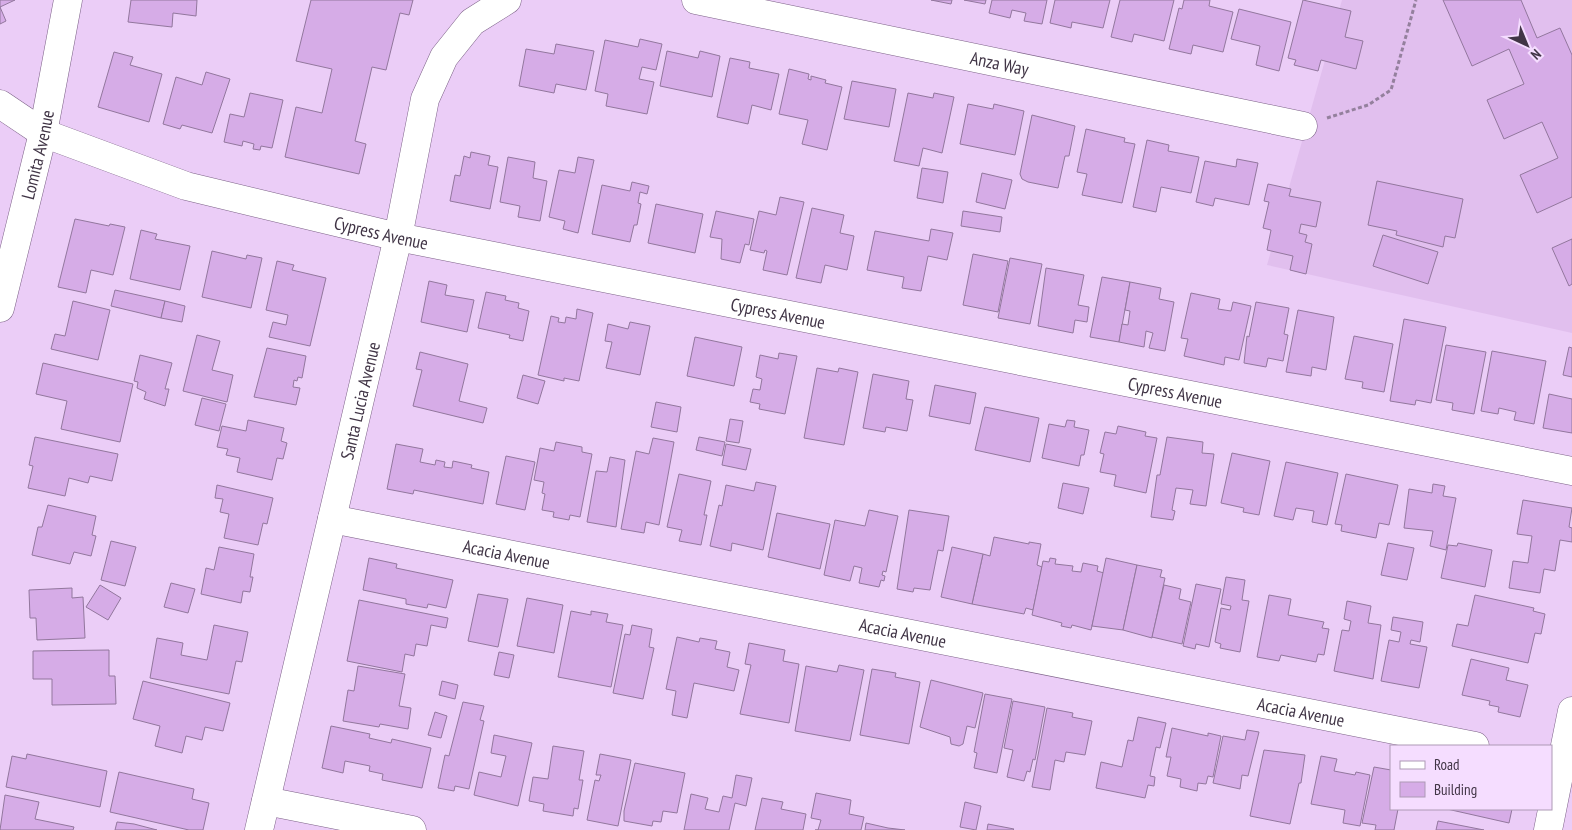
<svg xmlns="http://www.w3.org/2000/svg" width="1572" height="830" font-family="'PT Sans Narrow',sans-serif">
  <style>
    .built { fill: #e1bfee }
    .building { fill: #d6ace7; stroke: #92779d }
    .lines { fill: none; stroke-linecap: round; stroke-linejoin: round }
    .minor-casing { stroke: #7c6287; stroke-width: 29 }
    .path { stroke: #94809d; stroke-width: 3; stroke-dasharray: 4 2.5; stroke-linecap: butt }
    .minor { stroke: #fff; stroke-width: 28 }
    .labels { text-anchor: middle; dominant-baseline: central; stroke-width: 4; stroke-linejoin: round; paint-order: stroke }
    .street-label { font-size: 18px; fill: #413546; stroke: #f5ddff }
  </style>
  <rect width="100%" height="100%" fill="#ebcdf7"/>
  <path class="built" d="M1342 0H1572V333L1267 265Z"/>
  <g class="building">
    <path d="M0 0H15L0 7 6 21 0 24Z"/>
    <path d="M131 0H197L196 16 173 13 172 27 128 22Z"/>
    <path d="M311 0H413L409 15 400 13 386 70 372 67 355 141 366 144 359 174 285 157 296 107 322 113 332 69 296 61Z"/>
    <path d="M931 0H952L951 4Z"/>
    <path d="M964 0H986L985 4Z"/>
    <path d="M992 0H1047L1042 24 1024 21 1026 13 1012 10 1010 18 989 13Z"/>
    <path d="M1055 0H1110L1103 28 1072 22 1071 28 1050 23Z"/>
    <path d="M1120 0H1174L1164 41 1134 34 1132 42 1111 37Z"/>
    <path d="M1184 0H1210L1209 6 1233 12 1223 52 1193 45 1191 54 1169 49 1179 8 1182 9Z"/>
    <path d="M1303 0 1351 11 1345 37 1363 41 1356 69 1321 60 1318 71 1294 65 1296 60 1288 58Z"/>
    <path d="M1443 0H1521L1537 38 1560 28 1572 55V197L1537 213 1520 175 1558 158 1542 122 1504 139 1487 100 1524 84 1509 49 1472 66Z"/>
    <path d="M1239 9 1291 22 1279 71 1256 65 1260 46 1231 39Z"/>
    <path d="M640 39 662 44 656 70 642 67 639 79 654 82 647 114 606 106 608 94 595 91 605 40 638 47Z"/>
    <path d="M556 44 594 51 586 90 556 84 554 93 519 86 526 49 554 54Z"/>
    <path d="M667 51 698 58 700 51 720 56 712 97 660 86Z"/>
    <path d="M114 52 133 57 130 65 162 74 149 122 98 107Z"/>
    <path d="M730 58 750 62 749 68 779 74 771 110 752 105 748 124 717 117Z"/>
    <path d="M789 69 809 74 808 79 811 80V76L826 80 825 83 842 87 827 150 802 144 808 120 779 114Z"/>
    <path d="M206 72 230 79 212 133 182 125 180 129 163 124 176 77 202 85Z"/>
    <path d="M852 81 896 89 889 127 844 119Z"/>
    <path d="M250 93 283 100 272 148 261 146 260 150 253 149 254 144 243 141 242 146 224 142 230 114 244 117Z"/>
    <path d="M908 93 933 98 934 93 954 97 942 153 923 148 919 166 894 161Z"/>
    <path d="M968 104 993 109 994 104 1024 111 1015 155 960 144Z"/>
    <path d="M1032 115 1075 126 1069 156H1065L1058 188 1028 182 1022 179 1020 174Z"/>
    <path d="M1086 129 1125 138 1124 142 1135 144 1122 203 1082 195 1087 174 1077 172Z"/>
    <path d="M1147 140 1169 145 1168 151 1199 157 1191 193 1161 187 1156 212 1133 207Z"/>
    <path d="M471 152 490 156 488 165 498 167 490 209 450 201 455 175 460 176 464 156 470 158Z"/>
    <path d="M508 157 535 162 533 178 547 181 540 221 518 217 520 206 500 202Z"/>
    <path d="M578 157 594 160 578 233 563 229 565 221 549 217 559 170 575 173Z"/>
    <path d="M1237 159 1258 163 1249 205 1215 198 1213 206 1196 202 1205 161 1236 167Z"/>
    <path d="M922 168 948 172 943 203 917 198Z"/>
    <path d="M982 173 1012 180 1005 209 976 202Z"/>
    <path d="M1377 181 1463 199 1455 238 1445 236 1443 247 1396 235 1397 231 1368 225Z"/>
    <path d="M632 182 649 186 647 194 640 192 638 203 641 204 637 225H634L630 242 592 234 602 185 630 191Z"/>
    <path d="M1268 184 1291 189 1289 196 1321 202 1316 227 1301 224 1299 233 1307 235 1305 242 1312 244 1306 274 1290 270 1293 256 1267 250 1271 230 1263 228 1269 202 1264 201Z"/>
    <path d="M780 197 804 202 787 275 763 270 767 251 765 250 764 253 750 250 759 211 776 215Z"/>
    <path d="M656 204 703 214 695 253 648 243Z"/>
    <path d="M812 208 844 215 840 233 854 236 847 270 825 265 821 283 796 278Z"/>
    <path d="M716 211 754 219 749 245 745 244 740 263 721 259 722 239 710 237Z"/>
    <path d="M963 211 1002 217 1000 232 961 226Z"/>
    <path d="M75 219 109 226 110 224 125 227 113 275 91 270 86 293 58 287Z"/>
    <path d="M931 229 953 233 947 260 928 256 921 291 902 288 904 277 867 270 875 231 929 241Z"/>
    <path d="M141 230 157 234 155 239 190 246 180 290 130 279Z"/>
    <path d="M1383 235 1438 252 1428 284 1373 266Z"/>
    <path d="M1572 239V284L1569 286 1552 248Z"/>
    <path d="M212 251 246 259 247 255 262 258 251 308 202 297Z"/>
    <path d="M973 254 1008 261 998 312 963 305Z"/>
    <path d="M1010 258 1042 264 1030 324 998 318Z"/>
    <path d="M277 261 294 265 292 270 326 278 310 346 269 337 273 322 286 325 288 315 266 310Z"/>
    <path d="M1046 268 1084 275 1078 305 1089 307 1087 322 1075 320 1073 333 1038 326Z"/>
    <path d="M1102 277 1130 282 1119 342 1090 337Z"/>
    <path d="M429 281 447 285 445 295 474 300 467 332 421 322Z"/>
    <path d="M1130 282 1161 288 1159 299 1174 302 1165 351 1149 348 1153 333 1146 331 1144 347 1119 342 1122 324 1128 325 1130 311 1125 310Z"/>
    <path d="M115 290 165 301 161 318 111 306Z"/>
    <path d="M486 292 506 296 505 300 519 303 518 308 529 311 523 341 509 338 510 335 478 328Z"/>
    <path d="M1191 293 1220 299 1218 309 1231 311 1233 302 1251 306 1239 360 1225 357 1224 365 1184 356 1188 339 1181 338Z"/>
    <path d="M73 301 110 310 98 360 51 349 55 334 65 336Z"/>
    <path d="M165 301 185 306 182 322 161 318Z"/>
    <path d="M1256 302 1289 308 1284 334 1288 335 1283 361 1268 358 1266 367 1244 363 1247 336 1249 337Z"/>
    <path d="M577 309 593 313 579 381 564 378V381L538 375 551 316 559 318 558 322 565 323 566 317 576 319Z"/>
    <path d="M1298 310 1334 317 1326 370 1312 367 1311 376 1286 372Z"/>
    <path d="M1404 319 1446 327 1431 403 1416 400 1415 405 1390 401Z"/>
    <path d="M630 322 650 326 640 375 606 368 612 342 605 341 608 324 628 329Z"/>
    <path d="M197 335 220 341 212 370 233 375 227 402 183 391Z"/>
    <path d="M1354 336 1393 344 1384 392 1362 388 1363 382 1345 379Z"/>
    <path d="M695 337 742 347 734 386 687 376Z"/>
    <path d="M1446 345 1486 352 1474 414 1452 410 1453 403 1436 400Z"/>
    <path d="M1569 347 1572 348V377L1563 375Z"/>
    <path d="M267 348 306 356 302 378 298 377 297 381 294 380 293 387 300 388 296 405 254 397Z"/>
    <path d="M1492 351 1546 361 1534 424 1514 420 1516 412 1499 408 1498 414 1481 411Z"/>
    <path d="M420 352 468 364 459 401 487 408 483 423 413 406 422 370 416 369Z"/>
    <path d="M779 353 797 356 785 414 759 409 760 404 750 402 753 389 760 390 762 379 756 377 760 355 778 359Z"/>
    <path d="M140 355 172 363 165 389H169L165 406 144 399 146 392 137 388 138 382 134 381Z"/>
    <path d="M43 363 133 384 120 442 61 429 67 401 36 394Z"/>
    <path d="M817 368 838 372 839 368 858 372 844 445 804 438Z"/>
    <path d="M873 374 909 381 906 399 913 400 907 431 886 427 885 432 863 428Z"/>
    <path d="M523 375 545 381 538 404 517 398Z"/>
    <path d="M935 385 976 393 970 424 929 416Z"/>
    <path d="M1549 394 1572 399V433L1543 428Z"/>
    <path d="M202 398 226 404 219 431 195 425Z"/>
    <path d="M656 402 681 407 677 432 651 427Z"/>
    <path d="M985 407 1039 418 1030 462 975 450Z"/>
    <path d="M730 419 743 421 739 443 726 441Z"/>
    <path d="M248 420 284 428 281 441 287 443 283 459 277 458 272 480 237 472 240 458 226 455 228 449 217 447 222 426 246 431Z"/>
    <path d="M1067 420 1075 421 1074 427 1089 430 1084 455H1081L1079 466 1042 458 1049 424 1065 427Z"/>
    <path d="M1118 426 1146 432 1145 436 1157 438 1146 493 1114 486 1116 475 1100 472 1104 454 1100 453 1105 432 1116 434Z"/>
    <path d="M35 437 118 454 112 481 90 476 88 483 69 478 65 496 28 488 33 466 29 465Z"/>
    <path d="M699 437 725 442 722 456 696 450Z"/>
    <path d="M1167 437 1203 442 1202 453 1214 454 1206 506 1190 504 1193 490 1176 488 1172 510 1175 511 1173 520 1151 517 1157 475H1160Z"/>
    <path d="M653 438 674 442 659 525 646 522 644 533 621 529 636 451 649 454Z"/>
    <path d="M556 442 582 447V452L592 454 580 517 570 515 569 520 553 517 554 512 542 510 545 494 542 493 544 482 534 480 540 448 554 451Z"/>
    <path d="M396 444 423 449 420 462 435 465 436 460 445 462 444 467 452 468 453 461 472 465 471 468 489 472 483 504 414 490 413 494 387 489Z"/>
    <path d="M726 444 751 449 746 470 722 465Z"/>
    <path d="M1232 453 1270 461 1259 515 1243 512 1244 508 1221 503Z"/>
    <path d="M506 456 535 462 525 510 496 504Z"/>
    <path d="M610 457 625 460 616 527 587 522 596 471 607 472Z"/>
    <path d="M1286 462 1338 473 1327 525 1312 522 1314 511 1296 508 1293 520 1274 516Z"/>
    <path d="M679 474 711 481 704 515H707L701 545 679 541 682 530 667 527Z"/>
    <path d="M1346 474 1398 485 1389 525 1379 523 1376 538 1341 531 1342 525 1335 524Z"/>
    <path d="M756 482 776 486 763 550 732 543 731 551 710 546 719 505 722 506 726 485 754 491Z"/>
    <path d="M1063 483 1089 488 1083 514 1058 508Z"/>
    <path d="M1433 484 1445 486 1443 496 1456 498 1446 550 1430 546 1433 531 1404 528 1409 489 1432 493Z"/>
    <path d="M217 485 273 498 267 524 263 523 258 545 224 538 229 514 220 512 223 499 215 498Z"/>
    <path d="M1523 500 1572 508 1569 527 1572 528V542L1560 540 1555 571 1544 569 1540 593 1509 588 1513 561 1528 563 1532 536 1517 534Z"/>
    <path d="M48 505 96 516 92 535 96 536 91 556 74 552 70 564 32 555 38 527H42Z"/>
    <path d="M869 510 898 516 886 572 883 571 882 575 885 576 884 581 881 580 879 587 859 583 862 568 854 566 850 581 824 575 835 520 865 526Z"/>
    <path d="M909 510 949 516 943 551 938 550 930 590 914 588 913 592 897 589Z"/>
    <path d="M777 513 830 524 820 569 768 557Z"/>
    <path d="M994 537 1029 544V542L1041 544 1037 565 1042 567 1033 610 1026 608 1024 614 972 604 983 554 990 556Z"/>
    <path d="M111 541 136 547 125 586 101 580Z"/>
    <path d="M1388 543 1414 548 1407 580 1381 575Z"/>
    <path d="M1458 543 1492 550 1485 587 1441 578 1448 545 1457 546Z"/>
    <path d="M219 547 254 554 250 577H253L250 592 243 591 241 603 201 594 206 568 214 570Z"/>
    <path d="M952 547 983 554 972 604 941 597Z"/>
    <path d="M369 558 397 564 396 568 453 580 446 608 428 604 427 608 406 604V599L363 590Z"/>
    <path d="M1050 558 1056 559 1055 564 1073 566 1072 571 1081 572 1083 563 1098 566 1097 571 1104 573 1091 630 1072 625 1071 628 1061 626 1062 623 1032 615 1043 561 1049 562Z"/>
    <path d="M1106 558 1137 565 1123 630 1092 626Z"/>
    <path d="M1137 565 1162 570 1160 577 1165 578 1152 638 1123 630Z"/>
    <path d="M1226 577 1245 580 1242 600 1249 601 1240 652 1220 648 1221 644 1215 642 1221 608 1230 610 1231 606 1221 604Z"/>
    <path d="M171 583 195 589 188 613 164 607Z"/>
    <path d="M1196 584 1221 589 1209 647 1196 644 1195 649 1183 646Z"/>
    <path d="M100 585 121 598 108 620 86 607Z"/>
    <path d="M1164 585 1181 589 1179 599 1191 602 1182 644 1152 637Z"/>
    <path d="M72 588V598L83 597 85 638 37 640 36 618H30L29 590Z"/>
    <path d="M478 594 508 599 498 647 468 641Z"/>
    <path d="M1269 595 1291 599 1288 615 1324 622 1322 628 1329 629 1324 655 1318 654 1316 662 1281 655 1279 661 1257 657Z"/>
    <path d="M1475 595 1534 608 1533 611 1545 614 1541 634 1535 633 1528 663 1452 646 1457 624 1468 626Z"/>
    <path d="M527 598 563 605 554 653 517 646Z"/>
    <path d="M359 600 448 618 446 628 431 625 427 646 416 644 414 656 405 654 402 672 347 661Z"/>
    <path d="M1347 601 1371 606 1368 623 1381 625 1373 679 1334 671 1342 630 1349 631 1351 621 1344 619Z"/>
    <path d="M571 611 591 615V611L608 614 606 622 623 625 611 687 558 677Z"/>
    <path d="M1393 617 1423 622 1420 642 1411 640 1410 644 1427 647 1419 688 1381 681 1389 640 1399 642 1401 632 1391 630Z"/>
    <path d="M214 625 248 632 242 662 236 661 229 694 150 678 157 638 183 643 181 655 207 660Z"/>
    <path d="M632 625 652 629 649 647 654 648 643 699 613 693 625 634 630 635Z"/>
    <path d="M677 637 699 642 700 638 717 641 715 649 730 652 727 667 739 670 734 691 694 683 687 718 672 715 676 691 666 689Z"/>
    <path d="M749 643 785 650 783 661 799 664 789 723 740 714 751 665 745 664Z"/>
    <path d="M109 650V676H115L116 704 52 705V679H33V651Z"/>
    <path d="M499 652 514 655 509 678 494 675Z"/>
    <path d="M1471 659 1509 668 1506 680 1528 685 1520 717 1498 712 1499 707 1489 705 1490 701 1462 695Z"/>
    <path d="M839 665 864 670 850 741 795 731 806 666 837 672Z"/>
    <path d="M358 666 405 674 399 706 411 708 408 729 380 724 379 727 343 721 348 690 354 691Z"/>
    <path d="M872 669 896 673 895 677 920 682 909 744 860 735Z"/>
    <path d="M931 680 983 693 975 728 967 726 963 744 959 746 951 744 950 737 920 727Z"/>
    <path d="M143 681 230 703 223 731 205 727 202 740 186 736 182 753 155 746 160 726 133 719Z"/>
    <path d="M442 681 458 685 455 699 439 695Z"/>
    <path d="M985 694 1012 699 997 773 974 768 977 753 974 752Z"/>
    <path d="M1013 701 1045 707 1035 760 1033 759 1030 772 1027 771 1024 781 1007 777 1013 750 1004 748Z"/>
    <path d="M463 702 484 706 480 720 484 721 469 789 455 786 454 791 438 788 445 755 449 756Z"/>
    <path d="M1047 708 1073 713 1072 717 1092 721 1085 755 1066 752 1064 762 1055 760 1050 790 1032 787Z"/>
    <path d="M435 712 447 716 441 738 428 735Z"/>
    <path d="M1138 717 1166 723 1160 748 1156 747 1150 776 1155 777 1154 786 1148 785 1145 798 1096 788 1101 762 1122 767 1128 740 1133 741Z"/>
    <path d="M331 726 370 734 369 738 391 743 392 739 431 748 422 788 382 780 383 774 369 771 370 766 345 761 343 773 322 768Z"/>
    <path d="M1172 728 1208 736V733L1221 736 1213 777 1208 776 1206 784 1198 783 1197 791 1180 787 1181 779 1167 776 1171 757H1166Z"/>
    <path d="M1247 730 1259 732 1248 776 1242 775 1240 789 1213 783 1223 736 1245 740Z"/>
    <path d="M494 735 532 743 518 806 474 795 479 772 501 777 506 756 491 753Z"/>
    <path d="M553 746 584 751 579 780H583L578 809 574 808 573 816 543 811 544 804 529 801 533 777 548 779Z"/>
    <path d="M1264 750 1305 755 1301 783H1299L1290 824 1250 816Z"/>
    <path d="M27 754 107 771 100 807 6 787 12 756 26 759Z"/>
    <path d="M600 754 631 760 618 826 587 820 595 780 599 781 601 775H596Z"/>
    <path d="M1321 756 1337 759 1334 771 1355 775 1356 772 1370 775 1360 826 1343 823 1345 810 1311 804Z"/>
    <path d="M635 763 685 773 677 813 663 811 661 822 653 821 652 826 624 821V811Z"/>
    <path d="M1374 767 1391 770V809H1398L1394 830H1375L1376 825 1362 823Z"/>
    <path d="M119 772 194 789 192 799 209 803 203 830H189L110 812Z"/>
    <path d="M736 775 752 778 746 806 735 803 729 830H684L691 794 708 798 705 809 719 812 723 796 732 798Z"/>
    <path d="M816 793 851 800 849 814 864 817 861 830H815H818L821 820 811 818Z"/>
    <path d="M5 795 39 802 35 819 74 827 73 830H0Z"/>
    <path d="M762 798 783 802 781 809 806 814 803 830H755Z"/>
    <path d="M965 802 981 806 976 830 960 827Z"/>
    <path d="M1447 809H1512L1509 823Z"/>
    <path d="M1438 821 1484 830H1436Z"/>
    <path d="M117 822 134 824 157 830H115Z"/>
    <path d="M866 823 888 828 905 830H865Z"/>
    <path d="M988 824 1014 829 1013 830H987Z"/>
  </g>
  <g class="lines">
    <defs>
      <g id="minor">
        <path id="s1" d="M696 0 1303 126"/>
        <path id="s2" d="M0 104 43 133 186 186 398 237 1572 471"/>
        <path id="s3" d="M0 308 43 133 68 0"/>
        <path id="s4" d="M332 519 1475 746"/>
        <path d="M266 801 412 830"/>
        <path id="s5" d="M259 830 398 237 425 99 444 57 472 22 507 0"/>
        <path d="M1548 830 1572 711"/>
      </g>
    </defs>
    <use href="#minor" class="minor-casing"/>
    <path class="path" d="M1327 118 1368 105 1391 90 1416 0"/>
    <use href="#minor" class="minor"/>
  </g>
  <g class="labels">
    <g class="street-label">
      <text stroke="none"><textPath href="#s1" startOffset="310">Anza Way</textPath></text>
      <text stroke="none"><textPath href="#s3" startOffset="158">Lomita Avenue</textPath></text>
      <text stroke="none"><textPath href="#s2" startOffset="405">Cypress Avenue</textPath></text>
      <text stroke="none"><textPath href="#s2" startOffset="810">Cypress Avenue</textPath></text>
      <text stroke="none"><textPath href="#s2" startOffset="1215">Cypress Avenue</textPath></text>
      <text stroke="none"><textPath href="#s5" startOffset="441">Santa Lucia Avenue</textPath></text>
      <text stroke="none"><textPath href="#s4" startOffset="178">Acacia Avenue</textPath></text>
      <text stroke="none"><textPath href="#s4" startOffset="582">Acacia Avenue</textPath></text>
      <text stroke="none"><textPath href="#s4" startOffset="988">Acacia Avenue</textPath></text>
    </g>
  </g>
  <rect x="1390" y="745" width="162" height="65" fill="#f5ddff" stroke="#ad9ab5"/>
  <rect x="1400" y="761" width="25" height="8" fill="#ffffff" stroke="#ad9ab5"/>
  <text x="1434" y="770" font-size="15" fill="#413546">Road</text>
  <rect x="1400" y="782" width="25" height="15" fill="#d6ace7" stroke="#ad9ab5"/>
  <text x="1434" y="795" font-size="15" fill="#413546">Building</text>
  <g transform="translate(1527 45) rotate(136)" stroke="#f5ddff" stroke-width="4" paint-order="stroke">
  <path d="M0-4L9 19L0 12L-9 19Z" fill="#413546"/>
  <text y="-8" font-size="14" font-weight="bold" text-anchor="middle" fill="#413546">N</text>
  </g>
</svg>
